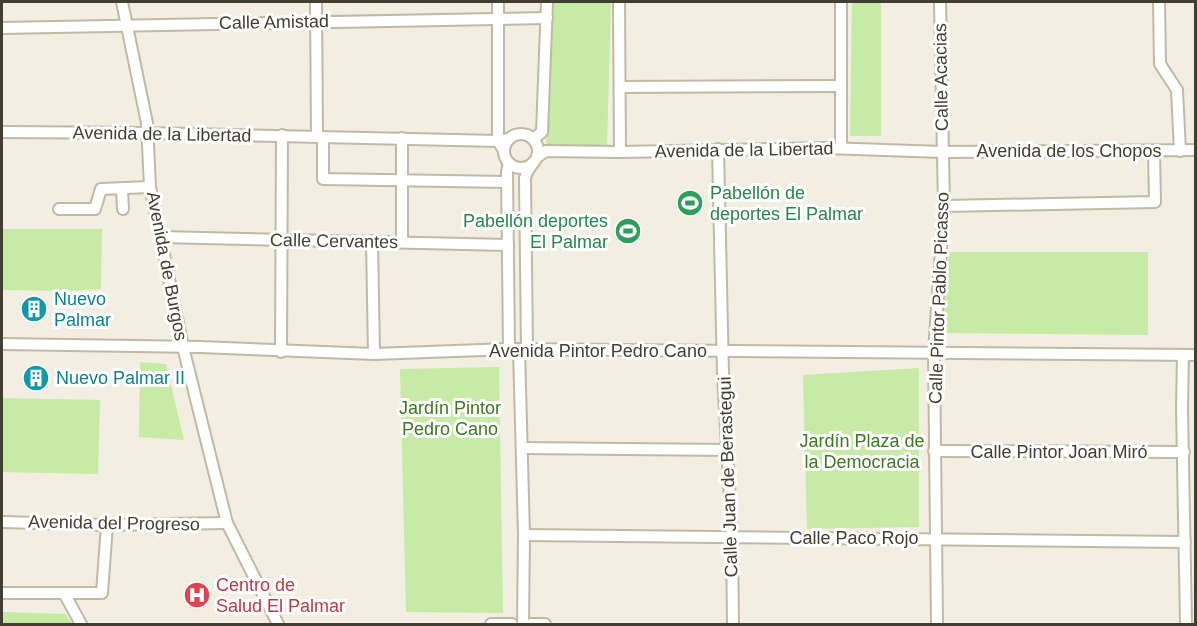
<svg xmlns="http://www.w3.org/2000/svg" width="1197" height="626" font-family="Helvetica,sans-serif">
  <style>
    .green { fill: #c7eaa6 }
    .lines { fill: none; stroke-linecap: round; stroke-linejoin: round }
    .minor-casing { stroke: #c0b9a6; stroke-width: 14 }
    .minor { stroke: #fff; stroke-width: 10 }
    .labels { text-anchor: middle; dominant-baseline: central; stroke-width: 6; stroke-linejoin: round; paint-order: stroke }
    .street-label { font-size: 18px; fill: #433e32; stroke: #fff }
    .leisure-label { font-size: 18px; fill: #27864d; stroke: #fff; text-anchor: start }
    .culture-label { font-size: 18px; fill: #0d838f; stroke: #fff; text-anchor: start }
    .park-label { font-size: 18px; fill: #3e7822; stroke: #fff }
    .health-label { font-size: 18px; fill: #be3a42; stroke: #fff; text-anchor: start }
  </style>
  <rect width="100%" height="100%" fill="#f2eee1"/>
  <g class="green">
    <path d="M554 2H611L607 146 546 145Z"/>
    <path d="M852 2H881V136H850Z"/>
    <path d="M2 229H102L101 289 67 291 2 290Z"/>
    <path d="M943 252H1148V335L941 333Z"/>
    <path d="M140 362 166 364 184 440 139 437Z"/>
    <path d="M499 367 503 613 406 612 400 369Z"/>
    <path d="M919 368V527L807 529 803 375Z"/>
    <path d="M2 398 100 400 98 474 2 472Z"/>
    <path d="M2 612 65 614 73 624H2Z"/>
  </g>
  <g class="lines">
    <defs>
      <g id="minor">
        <path d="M122 2 147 123 150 187 183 347 227 523 278 624"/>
        <path d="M316 2 317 137"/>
        <path d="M498 2V141L504 151"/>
        <path d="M619 2 620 152"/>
        <path d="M841 2V148"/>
        <path d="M1159 2 1160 64 1177 90 1180 151"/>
        <path d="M2 28 547 18"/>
        <path d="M620 87 841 86"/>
        <path d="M2 132 147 133 498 141 509 139"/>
        <circle cx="521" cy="151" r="17"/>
        <path d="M323 137V179L507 182"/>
        <path d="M533 139 542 132 547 2"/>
        <path d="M718 149 723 374 732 538 733 624"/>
        <path d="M537 157 546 151 620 152 827 148 942 152 1196 150"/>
        <path d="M509 163 507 172 509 349"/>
        <path d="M122 189 123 209"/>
        <path d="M944 206 1155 202 1154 151"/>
        <path d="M59 209H95L101 189 150 187"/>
        <path d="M160 237 508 245"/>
        <path d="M372 241 374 354"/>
        <path d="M402 242V138"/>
        <path d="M2 344 200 347 374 354 509 349 1196 355"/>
        <path d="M519 349 524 535 523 624"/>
        <path d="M527 349 525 178 527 172 533 163"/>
        <path d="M281 352 282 135"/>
        <path d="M1183 355 1182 408 1186 624"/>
        <path d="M522 448 728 450"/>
        <path d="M934 451 1184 452"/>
        <path d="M2 522 107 525 227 523"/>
        <path d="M524 535 1185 542"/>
        <path d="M2 593H102L107 525"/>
        <path d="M64 593 81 624"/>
        <path d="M491 624H512"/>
        <path d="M531 624H545"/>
        <path d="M937 624 934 352 944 206 940 2"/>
      </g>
    </defs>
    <use href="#minor" class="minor-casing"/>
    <use href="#minor" class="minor"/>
  </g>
  <defs>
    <symbol id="stadium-disc" viewBox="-11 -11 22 22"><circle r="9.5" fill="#2e9e5b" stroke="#fff"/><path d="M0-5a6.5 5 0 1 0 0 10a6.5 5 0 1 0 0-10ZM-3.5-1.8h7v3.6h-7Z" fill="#fff"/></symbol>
    <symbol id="building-disc" viewBox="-11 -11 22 22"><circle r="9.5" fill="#0f9aa8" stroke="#fff"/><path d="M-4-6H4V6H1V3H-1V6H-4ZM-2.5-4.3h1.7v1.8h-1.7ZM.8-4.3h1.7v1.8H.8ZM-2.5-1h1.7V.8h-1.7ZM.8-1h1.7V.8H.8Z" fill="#fff"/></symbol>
    <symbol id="hospital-disc" viewBox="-11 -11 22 22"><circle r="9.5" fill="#e0444e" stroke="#fff"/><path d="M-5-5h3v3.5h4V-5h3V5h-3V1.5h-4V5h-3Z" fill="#fff"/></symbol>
  </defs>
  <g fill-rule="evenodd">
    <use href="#stadium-disc" x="675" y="188" width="30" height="30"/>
    <use href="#stadium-disc" x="613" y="216" width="30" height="30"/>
    <use href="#building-disc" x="19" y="294" width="30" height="30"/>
    <use href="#building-disc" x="21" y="363" width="30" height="30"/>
    <use href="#hospital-disc" x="182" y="580" width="30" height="30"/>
  </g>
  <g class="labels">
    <g class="street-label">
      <text transform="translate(274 22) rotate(-1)">Calle Amistad</text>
      <text transform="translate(941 77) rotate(-91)">Calle Acacias</text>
      <text transform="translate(162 134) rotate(1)">Avenida de la Libertad</text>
      <text transform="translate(744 150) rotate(-1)">Avenida de la Libertad</text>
      <text x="1069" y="151">Avenida de los Chopos</text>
      <text transform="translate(334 241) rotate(1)">Calle Cervantes</text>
      <text transform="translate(167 266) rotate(79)">Avenida de Burgos</text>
      <text transform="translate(939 298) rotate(-88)">Calle Pintor Pablo Picasso</text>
      <text x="598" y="351">Avenida Pintor Pedro Cano</text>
      <text x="1059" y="452">Calle Pintor Joan Miró</text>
      <text transform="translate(728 477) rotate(-92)">Calle Juan de Berastegui</text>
      <text transform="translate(114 523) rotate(1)">Avenida del Progreso</text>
      <text x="854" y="538">Calle Paco Rojo</text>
    </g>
    <g class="leisure-label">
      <text x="710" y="193">Pabellón de<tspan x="710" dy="21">deportes El Palmar</tspan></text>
      <text x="608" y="221" text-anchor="end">Pabellón deportes<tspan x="608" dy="21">El Palmar</tspan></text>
    </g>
    <g class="culture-label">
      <text x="54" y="299">Nuevo<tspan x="54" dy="21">Palmar</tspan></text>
      <text x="56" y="378">Nuevo Palmar II</text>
    </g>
    <g class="park-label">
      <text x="450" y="408">Jardín Pintor<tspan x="450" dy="21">Pedro Cano</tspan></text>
      <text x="862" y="441">Jardín Plaza de<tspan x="862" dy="21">la Democracia</tspan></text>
    </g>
    <g class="health-label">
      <text x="216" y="585">Centro de<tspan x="216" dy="21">Salud El Palmar</tspan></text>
    </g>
  </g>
  <rect width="1197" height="626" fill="none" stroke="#433e32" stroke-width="6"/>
</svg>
